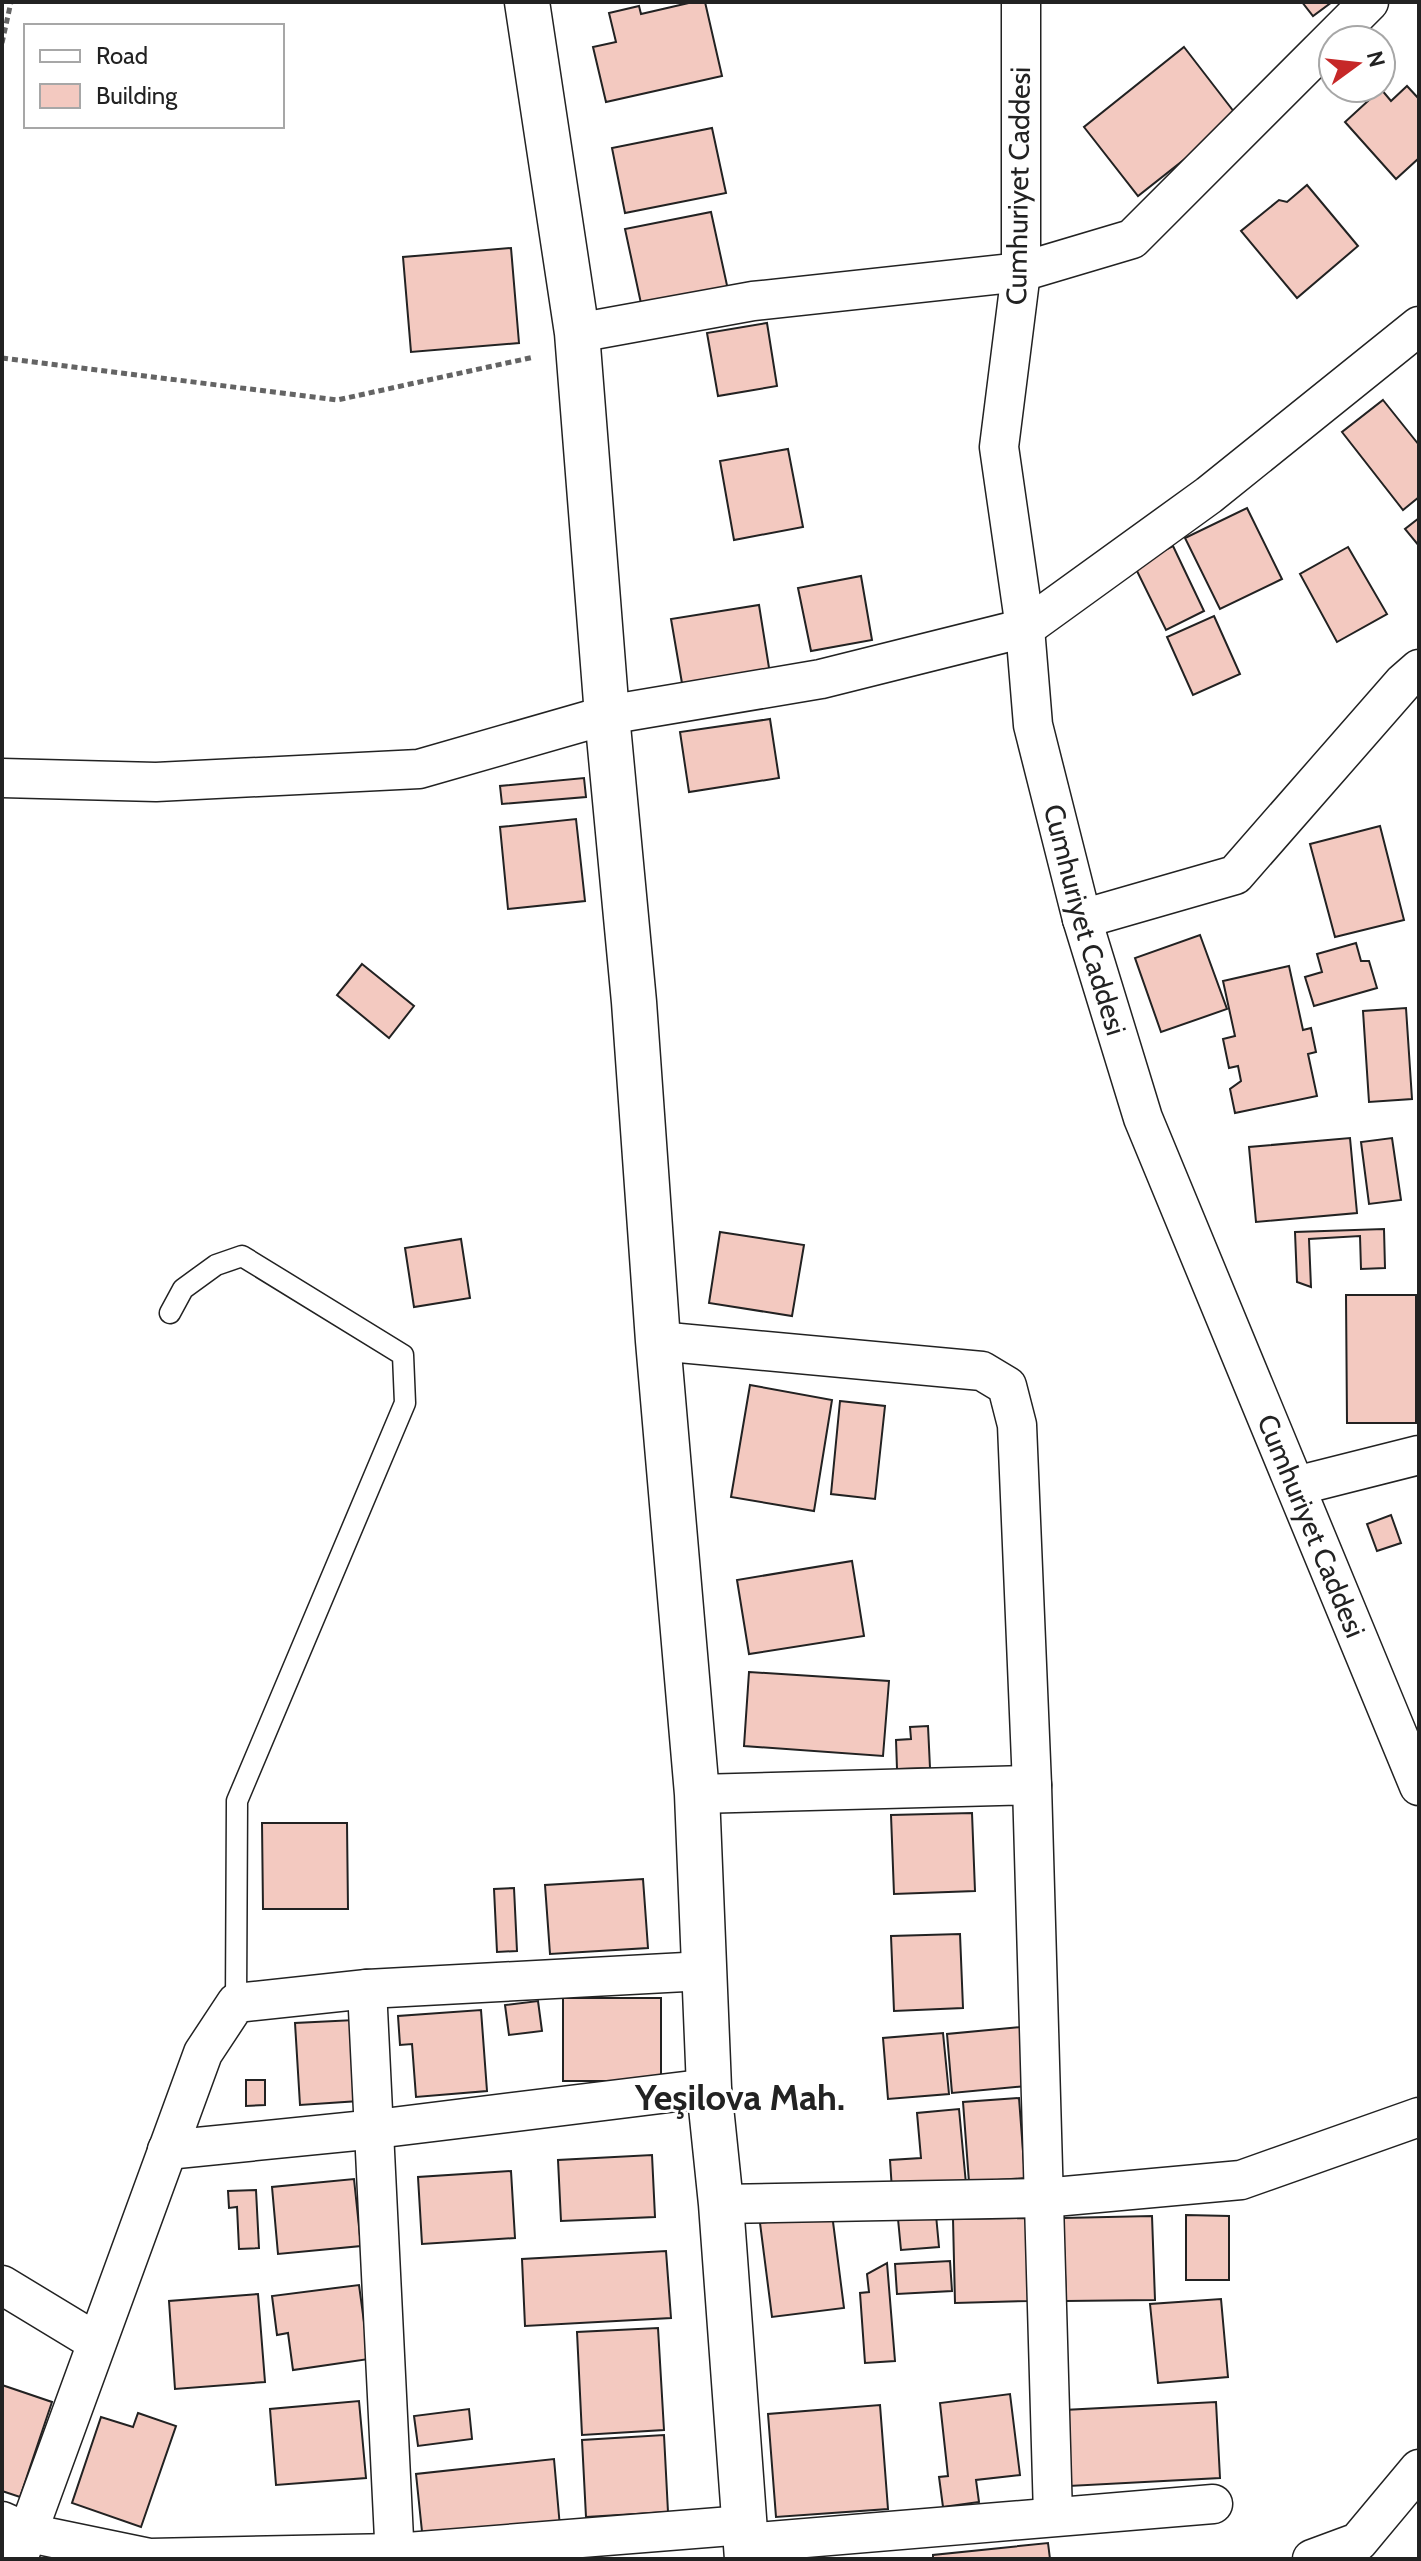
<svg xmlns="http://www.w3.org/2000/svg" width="1421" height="2561" font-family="Cabin,sans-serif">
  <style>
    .building { fill: #f3c9c0; stroke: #222; stroke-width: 2 }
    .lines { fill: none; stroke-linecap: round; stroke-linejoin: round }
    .service-casing { stroke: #222; stroke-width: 23 }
    .minor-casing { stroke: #222; stroke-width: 41 }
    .tertiary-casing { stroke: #222; stroke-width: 47 }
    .path { stroke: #646464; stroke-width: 5; stroke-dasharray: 6 4; stroke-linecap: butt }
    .service { stroke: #fff; stroke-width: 20 }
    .minor { stroke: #fff; stroke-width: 38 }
    .tertiary { stroke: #fff; stroke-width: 44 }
    .labels { text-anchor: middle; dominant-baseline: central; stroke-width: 6; stroke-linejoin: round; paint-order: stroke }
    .street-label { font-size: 28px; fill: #222; stroke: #fff }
    .district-label { font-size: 36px; font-weight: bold; fill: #222; stroke: #fff }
  </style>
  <rect width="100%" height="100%" fill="#fff"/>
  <g class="building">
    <path d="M693 2H705L722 76 606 102 593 47 616 42 609 13 639 6 641 14Z"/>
    <path d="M1302 2H1332L1313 16Z"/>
    <path d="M1184 47 1238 117 1138 196 1084 127Z"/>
    <path d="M1407 86 1419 99V158L1396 179 1345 122 1381 89 1391 101Z"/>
    <path d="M712 128 726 193 625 213 612 148Z"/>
    <path d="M1307 185 1358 246 1297 298 1241 231 1279 200 1287 202Z"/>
    <path d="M711 212 728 290 642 308 625 229Z"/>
    <path d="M511 248 519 343 411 352 403 257Z"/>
    <path d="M767 323 777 386 718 396 707 333Z"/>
    <path d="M1383 400 1419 445V497L1403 510 1342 432Z"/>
    <path d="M788 449 803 527 734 540 720 461Z"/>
    <path d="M1247 508 1282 579 1220 609 1185 538Z"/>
    <path d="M1419 518V546L1405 529Z"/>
    <path d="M1173 546 1204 611 1166 630 1134 565Z"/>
    <path d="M1348 547 1387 614 1337 642 1300 574Z"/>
    <path d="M861 576 872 640 811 651 798 588Z"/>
    <path d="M759 605 770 674 683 689 671 619Z"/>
    <path d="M1214 616 1240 674 1193 695 1167 637Z"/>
    <path d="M770 719 779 778 689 792 680 732Z"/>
    <path d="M584 778 586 797 502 804 500 786Z"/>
    <path d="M576 819 585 901 508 909 500 827Z"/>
    <path d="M1380 826 1404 920 1335 937 1310 844Z"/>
    <path d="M1200 935 1227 1009 1161 1032 1135 958Z"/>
    <path d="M1356 943 1361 961H1369L1377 988 1314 1006 1305 977 1322 972 1317 954Z"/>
    <path d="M362 964 414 1006 389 1038 337 995Z"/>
    <path d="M1289 966 1303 1030 1311 1028 1316 1052 1308 1054 1317 1096 1235 1113 1230 1089 1241 1081 1238 1066 1229 1068 1223 1039 1235 1036 1223 981Z"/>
    <path d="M1406 1008 1412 1099 1369 1102 1363 1011Z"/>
    <path d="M1350 1138 1357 1213 1256 1222 1249 1147Z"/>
    <path d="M1392 1138 1401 1200 1369 1204 1361 1142Z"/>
    <path d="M1384 1229 1385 1268 1361 1269 1360 1236 1309 1239 1311 1287 1297 1282 1295 1232Z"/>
    <path d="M720 1232 804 1245 792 1316 709 1303Z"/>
    <path d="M461 1239 470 1298 414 1307 405 1248Z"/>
    <path d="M1346 1295H1416V1423H1347Z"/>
    <path d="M750 1385 832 1400 814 1511 731 1497Z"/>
    <path d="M840 1401 885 1406 875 1499 831 1494Z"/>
    <path d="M1391 1515 1401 1543 1377 1551 1367 1524Z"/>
    <path d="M852 1561 864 1636 749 1654 737 1580Z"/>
    <path d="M749 1672 889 1681 883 1756 744 1746Z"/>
    <path d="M928 1726 930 1768 897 1769 896 1740 911 1739 910 1727Z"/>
    <path d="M972 1813 975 1891 894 1894 891 1815Z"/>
    <path d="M262 1823H347L348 1909H263Z"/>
    <path d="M643 1879 648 1948 550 1954 545 1885Z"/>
    <path d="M514 1888 517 1951 497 1952 494 1889Z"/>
    <path d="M960 1934 963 2008 894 2011 891 1936Z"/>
    <rect x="563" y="1998" width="98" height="83"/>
    <path d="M538 2001 542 2031 509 2035 505 2005Z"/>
    <path d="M481 2010 487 2091 416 2097 412 2044 400 2045 398 2016Z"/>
    <path d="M355 2020 359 2101 300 2105 295 2023Z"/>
    <path d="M1021 2027 1026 2086 952 2093 947 2034Z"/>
    <path d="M943 2033 949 2094 888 2099 883 2038Z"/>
    <path d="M246 2080H265V2105L246 2106Z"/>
    <path d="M1019 2098 1025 2178 969 2182 963 2102Z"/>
    <path d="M959 2109 966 2184 892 2190 890 2160 921 2158 917 2113Z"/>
    <path d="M652 2155 655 2217 561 2221 558 2160Z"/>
    <path d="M511 2171 515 2238 422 2244 418 2177Z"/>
    <path d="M354 2179 361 2246 278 2254 272 2187Z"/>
    <path d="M256 2190 259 2248 239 2249 237 2207 229 2208 228 2191Z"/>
    <path d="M832 2214 844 2308 772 2317 760 2223Z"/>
    <path d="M936 2215 939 2247 901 2250 898 2219Z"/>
    <path d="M1186 2215 1229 2216V2280H1186Z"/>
    <path d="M1152 2216 1155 2300 1066 2301 1063 2218Z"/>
    <path d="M1026 2218 1029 2301 955 2303 953 2219Z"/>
    <path d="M666 2251 671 2318 525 2326 522 2259Z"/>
    <path d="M950 2261 952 2291 897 2294 895 2264Z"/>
    <path d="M887 2263 895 2361 865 2363 860 2293 869 2292 867 2274Z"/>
    <path d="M359 2285 369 2359 293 2370 288 2333 277 2335 272 2296Z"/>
    <path d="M258 2294 265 2382 175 2389 169 2301Z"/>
    <path d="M1221 2299 1228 2377 1158 2383 1150 2304Z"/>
    <path d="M658 2328 664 2430 582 2435 577 2332Z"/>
    <path d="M2 2385 52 2402 20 2497 2 2491Z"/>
    <path d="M1010 2394 1020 2475 976 2480 979 2502 943 2507 939 2477 948 2476 940 2403Z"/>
    <path d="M359 2401 366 2478 276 2485 270 2409Z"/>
    <path d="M1216 2402 1220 2478 1069 2486 1064 2410Z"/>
    <path d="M880 2405 888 2509 776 2517 768 2414Z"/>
    <path d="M469 2409 472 2439 418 2446 414 2416Z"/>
    <path d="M138 2413 176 2426 141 2527 72 2503 101 2417 133 2427Z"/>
    <path d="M664 2435 668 2512 586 2517 582 2440Z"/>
    <path d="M554 2459 560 2527 423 2541 416 2474Z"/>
    <path d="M1048 2543 1050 2559H933V2555Z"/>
  </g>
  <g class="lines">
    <defs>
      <path id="service" d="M170 1313 183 1289 216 1265 242 1256 403 1355 405 1403 237 1801 236 2003"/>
      <g id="minor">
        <path id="s1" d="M1021 2V272L999 447 1025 628 1033 725 1082 919 1143 1118 1419 1786"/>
        <path d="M577 333 753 301 1021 272 1132 239 1369 2"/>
        <path d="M2 778 156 782 419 769 607 715 821 679 1025 628 1209 495 1419 326"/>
        <path d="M1082 919 1235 875 1403 683 1419 669"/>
        <path d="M658 1341 982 1371 1007 1386 1017 1425 1032 1785"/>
        <path d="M1296 1486 1419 1455"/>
        <path d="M697 1794 1032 1785 1053 2516"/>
        <path d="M367 1989 395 2559"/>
        <path d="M167 2150 376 2129 709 2088"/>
        <path d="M721 2204 1043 2198 1241 2180 1419 2117"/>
        <path d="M2 2285 96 2342"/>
        <path d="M2 2521 29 2533 150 2558 395 2553 744 2525"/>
        <path d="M746 2543 1213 2504"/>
        <path d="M18 2559 203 2053 236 2003 367 1989 704 1971"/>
        <path d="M1312 2559 1358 2542 1419 2469"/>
      </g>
      <path id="tertiary" d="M527 2 577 333 607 715 634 1002 658 1341 697 1794 709 2088 721 2204 747 2559"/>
    </defs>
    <use href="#service" class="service-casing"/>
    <use href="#minor" class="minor-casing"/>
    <use href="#tertiary" class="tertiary-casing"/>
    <g class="path">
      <path d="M2 43 11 2"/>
      <path d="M2 358 337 400 534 357"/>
    </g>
    <use href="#service" class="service"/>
    <use href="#minor" class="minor"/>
    <use href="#tertiary" class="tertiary"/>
  </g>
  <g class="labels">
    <g class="street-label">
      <text transform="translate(1018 186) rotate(-89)">Cumhuriyet Caddesi</text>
      <text stroke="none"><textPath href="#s1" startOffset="928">Cumhuriyet Caddesi</textPath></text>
      <text stroke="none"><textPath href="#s1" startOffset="1576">Cumhuriyet Caddesi</textPath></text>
    </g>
    <g class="district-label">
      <text x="740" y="2097">Yeşilova Mah.</text>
    </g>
  </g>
  <rect width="1421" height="2561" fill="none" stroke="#222222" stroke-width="8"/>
  <rect x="24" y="24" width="260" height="104" fill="#ffffff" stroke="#a7a7a7" stroke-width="2"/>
  <rect x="40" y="50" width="40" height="12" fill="#ffffff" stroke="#a7a7a7" stroke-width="2"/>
  <text x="96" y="64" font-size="24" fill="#222222">Road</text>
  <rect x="40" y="84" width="40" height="24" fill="#f3c9c0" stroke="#a7a7a7" stroke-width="2"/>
  <text x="96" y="104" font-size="24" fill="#222222">Building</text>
  <g transform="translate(1357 64) rotate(75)"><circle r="38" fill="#ffffff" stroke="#a7a7a7" stroke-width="2"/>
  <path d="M0-6L14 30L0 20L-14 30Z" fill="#c62828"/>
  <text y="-12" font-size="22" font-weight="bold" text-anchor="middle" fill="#222222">N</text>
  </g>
</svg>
